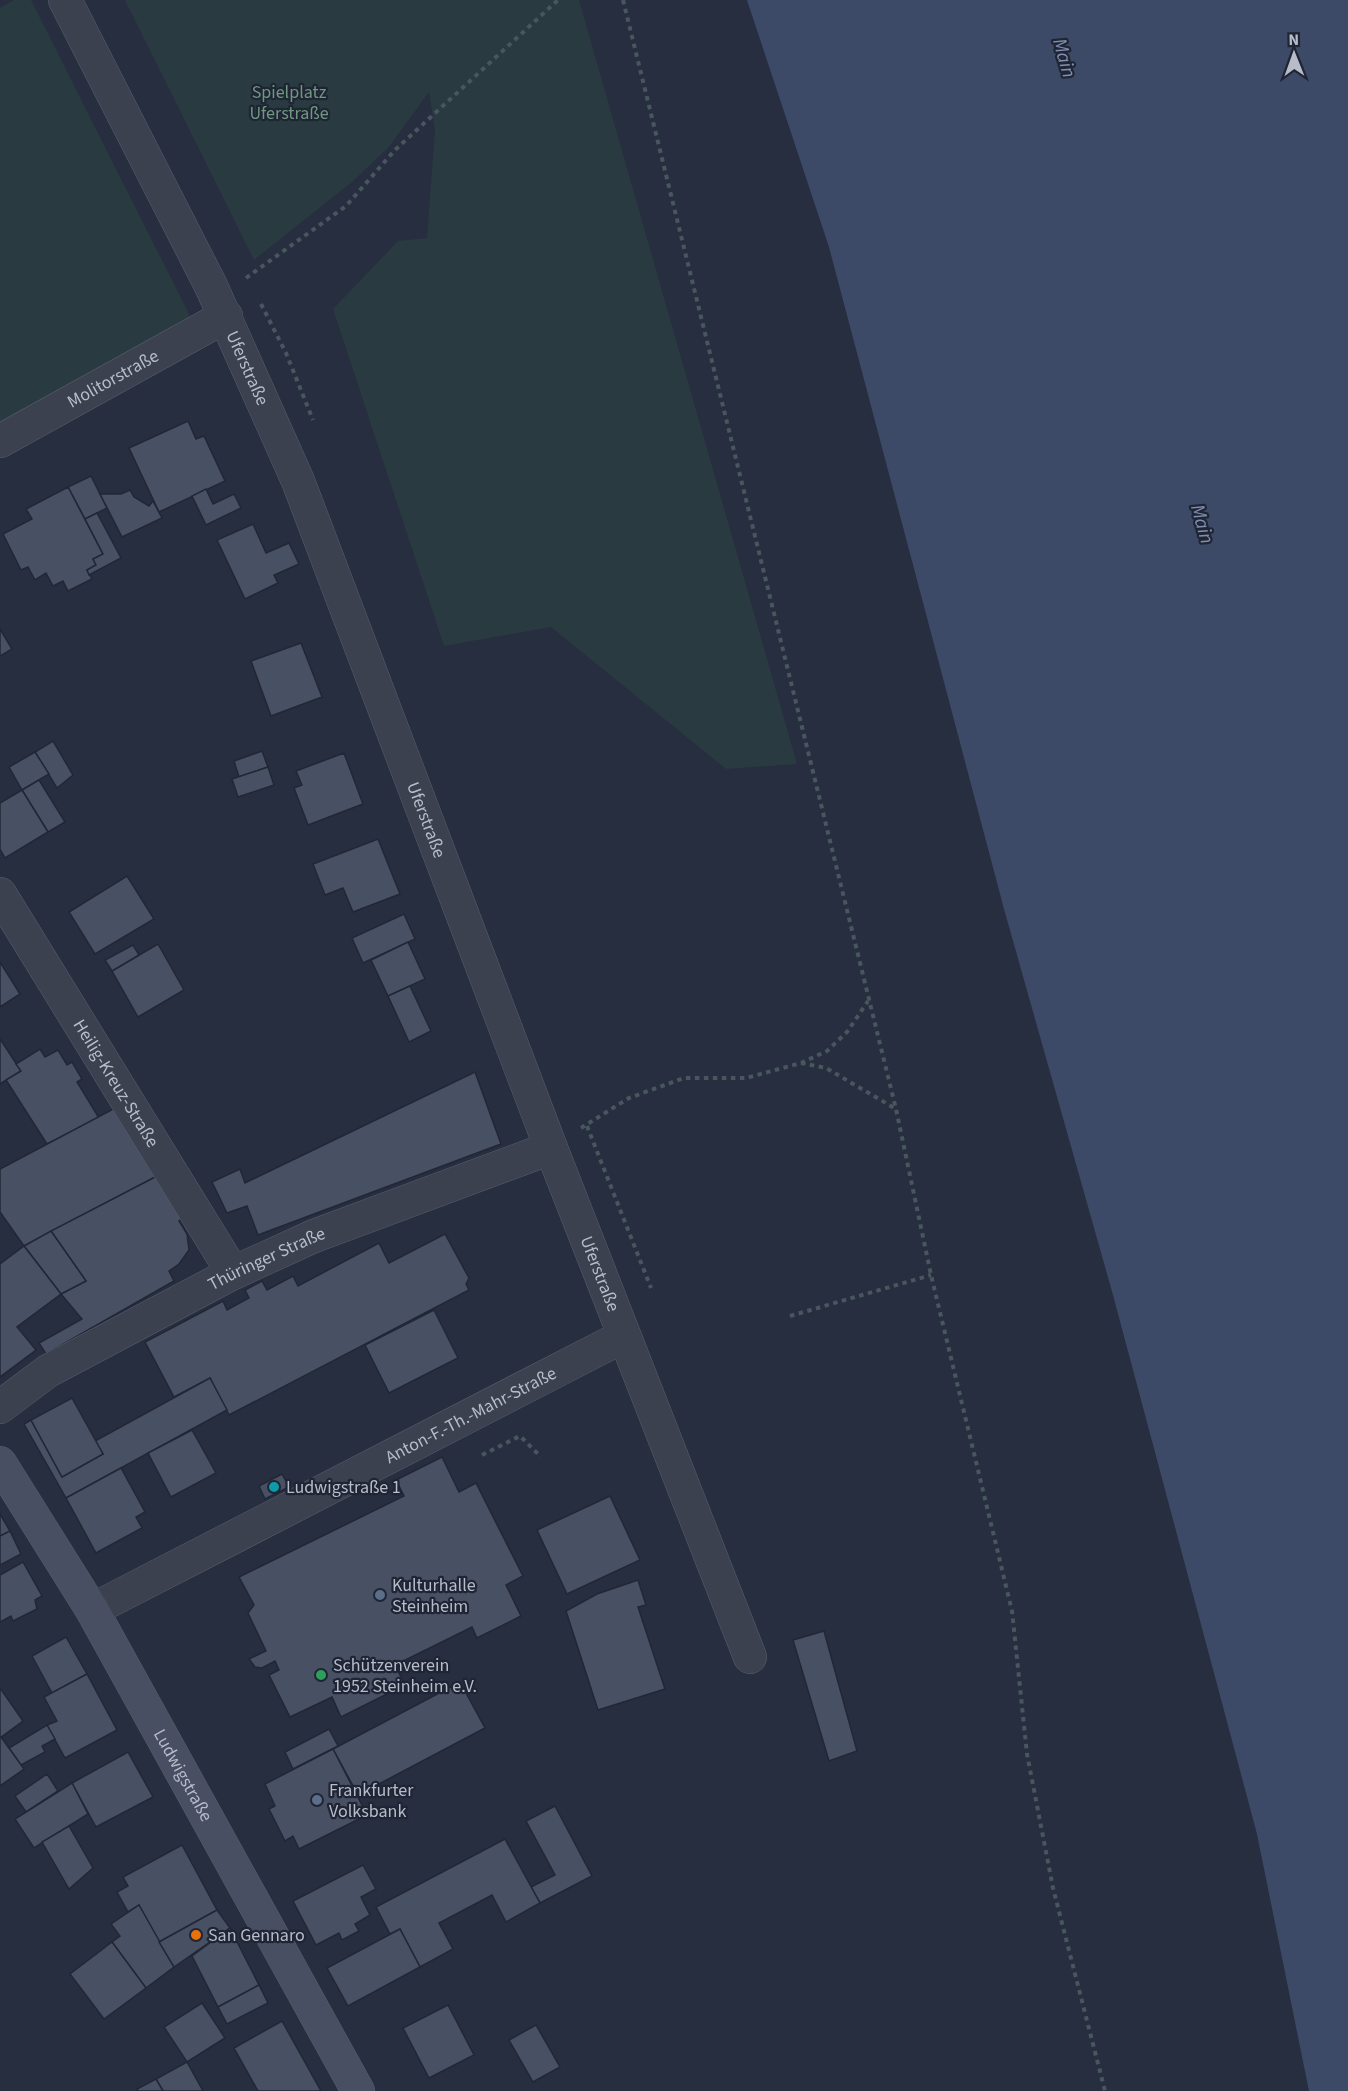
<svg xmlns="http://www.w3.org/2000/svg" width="1348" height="2091" font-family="'Source Sans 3',sans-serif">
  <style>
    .green { fill: #293a40 }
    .water { fill: #3d4a67 }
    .building { fill: #485063; stroke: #212736; stroke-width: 1.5 }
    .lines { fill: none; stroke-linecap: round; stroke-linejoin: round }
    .street-casing { stroke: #585e6d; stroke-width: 34 }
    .secondary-casing { stroke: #585e6d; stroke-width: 34 }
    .path { stroke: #47575d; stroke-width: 4; stroke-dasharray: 4.5 4.5; stroke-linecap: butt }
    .street { stroke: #3b414f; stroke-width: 33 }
    .secondary { stroke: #494f62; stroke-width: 33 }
    .culture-dot { fill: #0f9aa8; stroke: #1f2534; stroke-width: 2 }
    .service-dot { fill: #5c6f8a; stroke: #1f2534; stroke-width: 2 }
    .leisure-dot { fill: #2e9e5b; stroke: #1f2534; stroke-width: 2 }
    .food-dot { fill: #e8710a; stroke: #1f2534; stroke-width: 2 }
    .labels { text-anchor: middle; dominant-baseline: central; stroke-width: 4.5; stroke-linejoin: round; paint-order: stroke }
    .park-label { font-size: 18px; fill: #6f997e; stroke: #1f2534 }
    .street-label { font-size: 18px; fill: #b7bcca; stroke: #1f2534 }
    .poi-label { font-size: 18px; fill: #b7bcca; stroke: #1f2534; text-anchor: start }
    .water-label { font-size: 20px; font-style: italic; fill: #808eb0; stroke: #1f2534 }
  </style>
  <rect width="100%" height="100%" fill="#272e3f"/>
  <g class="green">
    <path d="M14 0H31L192 320 0 423V8Z"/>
    <path d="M125 0H579L797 764 726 769 551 627 444 646 333 309 398 241 427 238 435 131 429 92 388 148 352 182 254 260Z"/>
  </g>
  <path class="water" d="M747 0H1348V2091H1309L1257 1834 1113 1295 1004 909 829 247Z"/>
  <g class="building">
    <path d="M188 421 196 439 204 436 225 481 159 512 129 448Z"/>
    <path d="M91 476 107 508 85 519 68 487Z"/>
    <path d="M68 487 103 554 93 559 96 565 87 570 92 579 68 591 63 581 53 586 46 573 35 580 28 567 21 570 3 534 32 519 26 509Z"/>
    <path d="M206 489 213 504 234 494 241 508 206 525 192 496Z"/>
    <path d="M130 490 134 497 149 506 153 501 162 518 122 537 100 494H121Z"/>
    <path d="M97 513 121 558 89 575 87 570 96 565 93 559 103 554 85 519Z"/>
    <path d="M253 524 266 553 289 543 299 564 274 575 278 583 245 599 217 540Z"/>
    <path d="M0 629 12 649 0 656Z"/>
    <path d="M301 643 322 697 271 716 251 661Z"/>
    <path d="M53 741 73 775 57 788 35 752Z"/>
    <path d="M262 751 268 767 239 777 234 761Z"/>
    <path d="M35 752 49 774 22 790 9 767Z"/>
    <path d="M344 753 363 804 308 825 294 788 302 785 296 771Z"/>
    <path d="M268 767 274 785 238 797 232 779Z"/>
    <path d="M39 780 65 822 48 832 22 790Z"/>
    <path d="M22 790 48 832 5 858 0 849V803Z"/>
    <path d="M378 839 400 894 353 912 343 888 325 895 313 864Z"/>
    <path d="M127 876 154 919 95 954 69 912Z"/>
    <path d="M404 914 415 939 363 963 352 938Z"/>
    <path d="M408 942 425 979 388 996 371 960Z"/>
    <path d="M158 944 184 990 138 1017 112 971Z"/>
    <path d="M133 945 139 955 112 971 105 960Z"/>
    <path d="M0 962 20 994 0 1007Z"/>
    <path d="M410 986 431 1031 409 1042 388 996Z"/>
    <path d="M0 1039 21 1071 0 1084Z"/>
    <path d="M40 1049 45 1057 58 1050 67 1065 72 1062 82 1079 77 1082 99 1118 47 1144 6 1080 21 1071 16 1064Z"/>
    <path d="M475 1072 501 1144 258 1235 247 1206 227 1213 212 1182 240 1169 245 1183Z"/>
    <path d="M117 1107 161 1174 24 1246 0 1212V1169Z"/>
    <path d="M161 1174 189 1213 179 1221 187 1234 189 1250 179 1264 169 1271 174 1281 46 1354 39 1343 82 1319 61 1294 86 1281 51 1231Z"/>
    <path d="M51 1231 86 1281 61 1294 24 1246Z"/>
    <path d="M445 1234 469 1278 466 1284 469 1290 229 1415 210 1378 174 1397 145 1342 223 1301 227 1310 249 1298 245 1290 262 1281 267 1290 293 1276 298 1286 379 1243 389 1263Z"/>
    <path d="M24 1246 61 1294 17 1327 36 1350 0 1377V1264Z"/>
    <path d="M434 1310 458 1358 389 1393 365 1345Z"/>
    <path d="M210 1378 227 1410 66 1498 24 1424 31 1420 62 1477 103 1454 95 1441Z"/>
    <path d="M72 1398 103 1454 62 1477 31 1420Z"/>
    <path d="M192 1430 216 1473 171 1497 148 1453Z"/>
    <path d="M442 1457 459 1492 476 1483 523 1576 506 1585 521 1616 477 1638 472 1627 395 1665 405 1685 341 1717 332 1697 290 1717 269 1675 279 1670 275 1661 262 1668 255 1667 249 1659 266 1651 248 1613 254 1605 239 1577 404 1496 396 1480Z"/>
    <path d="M121 1468 145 1512 136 1517 142 1528 96 1553 66 1498Z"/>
    <path d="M282 1474 289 1487 265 1499 259 1486Z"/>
    <path d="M610 1496 640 1560 567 1594 537 1530Z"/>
    <path d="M0 1514 10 1531 0 1536Z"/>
    <path d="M10 1531 21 1554 0 1565V1536Z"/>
    <path d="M23 1562 42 1596 35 1600 37 1609 13 1621 11 1616 0 1622V1575Z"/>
    <path d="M638 1580 646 1605 638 1607 665 1689 598 1710 566 1611 597 1594Z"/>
    <path d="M824 1631 857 1751 829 1761 793 1640Z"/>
    <path d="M66 1637 87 1674 52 1693 32 1656Z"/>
    <path d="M87 1674 117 1730 65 1758 47 1725 57 1721 44 1697Z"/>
    <path d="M460 1682 485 1728 358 1795 333 1749Z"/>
    <path d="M0 1688 23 1721 0 1738Z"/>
    <path d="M47 1725 55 1739 42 1746 45 1752 21 1765 9 1748Z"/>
    <path d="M329 1729 338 1746 293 1769 285 1752Z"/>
    <path d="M1 1737 24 1769 0 1786V1738Z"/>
    <path d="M333 1749 367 1815 299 1849 293 1836 285 1841 269 1809 275 1806 265 1784Z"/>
    <path d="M128 1752 153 1797 96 1827 72 1783Z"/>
    <path d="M47 1774 58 1791 26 1812 15 1796Z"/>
    <path d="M72 1783 88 1814 34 1848 15 1819Z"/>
    <path d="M555 1806 592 1876 540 1903 531 1887 555 1875 526 1821Z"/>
    <path d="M69 1826 93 1868 69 1889 42 1842Z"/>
    <path d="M505 1839 540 1903 506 1922 492 1895 439 1923 453 1949 420 1967 400 1929 390 1934 376 1907Z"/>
    <path d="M182 1845 217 1910 159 1942 139 1905 128 1912 117 1892 128 1886 123 1877Z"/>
    <path d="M363 1865 376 1889 361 1897 370 1915 355 1924 359 1931 342 1940 339 1933 316 1945 293 1901Z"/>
    <path d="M139 1905 174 1967 146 1988 112 1942 120 1936 111 1924Z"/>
    <path d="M217 1910 230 1928 174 1967 159 1942Z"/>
    <path d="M230 1928 259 1985 218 2007 192 1956Z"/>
    <path d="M400 1929 420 1967 348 2006 327 1968Z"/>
    <path d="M112 1942 146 1988 104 2019 70 1974Z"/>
    <path d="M259 1985 268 2003 227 2024 218 2007Z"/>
    <path d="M202 2003 225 2038 187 2062 164 2027Z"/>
    <path d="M448 2005 474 2055 429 2078 403 2028Z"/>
    <path d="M282 2021 321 2091H258L234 2048Z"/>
    <path d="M536 2025 560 2067 533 2082 509 2040Z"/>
    <path d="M187 2062 203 2091H163L156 2079Z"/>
    <path d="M156 2079 163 2091H138L137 2089Z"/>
  </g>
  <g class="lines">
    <defs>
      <g id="street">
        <path id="s1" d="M65 0 211 286 298 481 551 1148 750 1657"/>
        <path id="s2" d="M0 441 226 316"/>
        <path id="s3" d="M0 894 233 1273"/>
        <path id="s4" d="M0 1407 48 1371 233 1273 314 1236 551 1148"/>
        <path id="s5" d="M92 1610 624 1336"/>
      </g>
      <g id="secondary">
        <path id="s6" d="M0 1463 92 1610 358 2091"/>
      </g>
    </defs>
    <use href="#street" class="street-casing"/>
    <use href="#secondary" class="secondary-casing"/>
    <g class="path">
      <path d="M623 0 896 1109 931 1275 1012 1611 1027 1754 1053 1888 1105 2091"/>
      <path d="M246 278 346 206 395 150 558 0"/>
      <path d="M261 304 286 353 313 420"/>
      <path d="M801 1063 826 1068 896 1109"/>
      <path d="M587 1126 651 1288"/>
      <path d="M581 1128 629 1098 684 1078H746L801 1063 827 1051 847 1032 868 1001"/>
      <path d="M790 1316 931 1275"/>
      <path d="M482 1455 520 1436 541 1457"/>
    </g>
    <use href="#street" class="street"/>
    <use href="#secondary" class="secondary"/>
  </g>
  <circle class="culture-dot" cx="274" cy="1487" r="6"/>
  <g class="service-dot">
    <circle cx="380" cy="1595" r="6"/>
    <circle cx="317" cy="1800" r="6"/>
  </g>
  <circle class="leisure-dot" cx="321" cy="1675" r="6"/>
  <circle class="food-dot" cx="196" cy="1935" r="6"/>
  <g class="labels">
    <g class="park-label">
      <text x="289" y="92">Spielplatz<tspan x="289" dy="21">Uferstraße</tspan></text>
    </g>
    <g class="street-label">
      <text stroke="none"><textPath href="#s1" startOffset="411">Uferstraße</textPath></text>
      <text stroke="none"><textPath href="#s2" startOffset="129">Molitorstraße</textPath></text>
      <text stroke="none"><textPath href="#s1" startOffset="897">Uferstraße</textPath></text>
      <text stroke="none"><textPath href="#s3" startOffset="222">Heilig-Kreuz-Straße</textPath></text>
      <text stroke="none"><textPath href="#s4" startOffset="306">Thüringer Straße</textPath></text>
      <text stroke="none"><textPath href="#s1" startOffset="1383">Uferstraße</textPath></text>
      <text stroke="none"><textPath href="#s5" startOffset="426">Anton-F.-Th.-Mahr-Straße</textPath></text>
      <text stroke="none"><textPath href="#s6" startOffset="362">Ludwigstraße</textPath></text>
    </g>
    <g class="poi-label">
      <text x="286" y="1487">Ludwigstraße 1</text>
      <text x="392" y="1585">Kulturhalle<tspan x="392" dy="21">Steinheim</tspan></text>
      <text x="333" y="1665">Schützenverein<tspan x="333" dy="21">1952 Steinheim e.V.</tspan></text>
      <text x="329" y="1790">Frankfurter<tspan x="329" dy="21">Volksbank</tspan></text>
      <text x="208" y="1935">San Gennaro</text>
    </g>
    <g class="water-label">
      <text transform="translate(1064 58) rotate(74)">Main</text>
      <text transform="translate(1202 524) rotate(74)">Main</text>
    </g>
  </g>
  <g transform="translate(1294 54) rotate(359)" stroke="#1f2534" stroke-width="4.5" paint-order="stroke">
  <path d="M0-4.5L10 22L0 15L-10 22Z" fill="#b7bcca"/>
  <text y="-9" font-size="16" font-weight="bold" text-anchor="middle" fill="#b7bcca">N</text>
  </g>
</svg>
